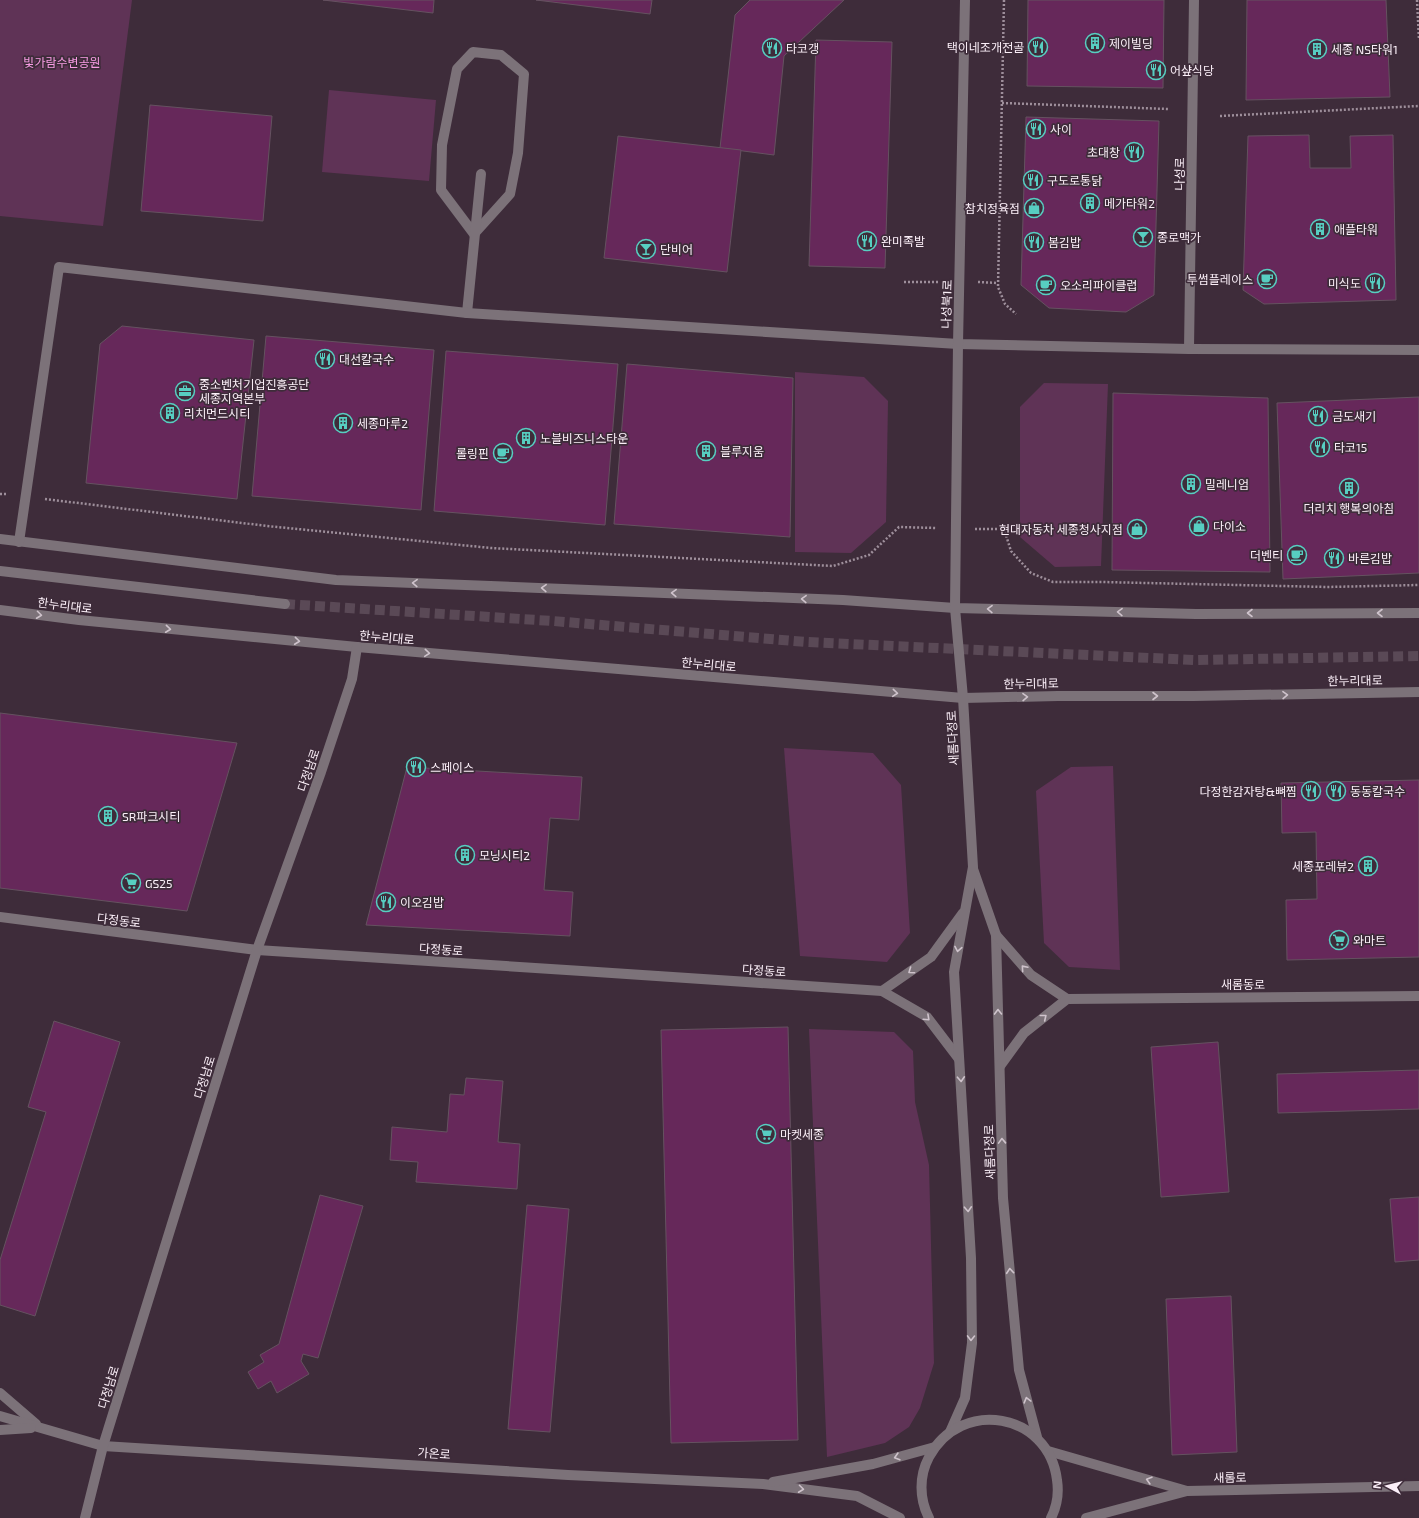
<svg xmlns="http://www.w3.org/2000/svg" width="1419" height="1518" font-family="'Exo 2','Noto Sans KR',sans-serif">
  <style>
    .green { fill: #5f3356 }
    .building { fill: #66285a; stroke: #655260 }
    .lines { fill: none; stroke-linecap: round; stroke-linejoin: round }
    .minor-tunnel { stroke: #5a4956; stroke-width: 10; stroke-dasharray: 10 5; stroke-linecap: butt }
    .path { stroke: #9e8f9b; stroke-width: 2.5; stroke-dasharray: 2 2; stroke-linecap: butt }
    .minor { stroke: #7c7279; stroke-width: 10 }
    .oneway { stroke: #cfc3cc }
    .labels { text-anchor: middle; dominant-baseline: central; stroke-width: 3.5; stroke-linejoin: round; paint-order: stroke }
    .poi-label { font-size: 12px; fill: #fbeff8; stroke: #3e2c3a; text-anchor: start }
    .park-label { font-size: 12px; fill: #f89ce4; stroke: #3e2c3a }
    .street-label { font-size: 12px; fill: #fbeff8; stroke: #3e2c3a }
  </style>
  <rect width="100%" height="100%" fill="#3e2c3a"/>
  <g class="green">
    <path d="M0 0H132L103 226 0 216Z"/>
    <path d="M329 90 436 100 429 181 322 172Z"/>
    <path d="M795 372 864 377 888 401 886 522 851 553 795 552Z"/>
    <path d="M1044 383 1108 384 1101 566 1055 567 1020 537V407Z"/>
    <path d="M784 748 873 753 901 785 910 933 887 962 800 956Z"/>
    <path d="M1113 766 1120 970 1069 967 1044 943 1036 791 1071 767Z"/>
    <path d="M809 1029 894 1032 913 1051 915 1102 929 1165 934 1363 920 1408 909 1427 885 1443 827 1457Z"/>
  </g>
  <g class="building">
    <path d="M323 0H434L433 13Z"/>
    <path d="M536 0H652L650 14Z"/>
    <path d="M750 0H844L784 56 774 155 720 148 735 15Z"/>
    <path d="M1028 0H1164L1163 88 1027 86Z"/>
    <path d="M1247 0H1386L1390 97 1246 100Z"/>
    <path d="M816 40 892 42 885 268 809 266Z"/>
    <path d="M150 105 272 116 263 221 141 211Z"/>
    <path d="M1026 117 1159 121 1154 295 1126 312 1049 308 1021 285Z"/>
    <path d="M1309 135 1310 168H1351L1350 136 1393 135 1396 300 1264 304 1243 290 1248 136Z"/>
    <path d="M618 136 741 150 727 272 604 258Z"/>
    <path d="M122 326 254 340 237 499 86 483 100 344Z"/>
    <path d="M266 336 434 350 421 510 252 496Z"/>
    <path d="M446 351 618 364 605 525 434 511Z"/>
    <path d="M627 364 793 378 790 537 614 524Z"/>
    <path d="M1113 393 1268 398 1270 572 1112 570Z"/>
    <path d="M1419 397V573L1283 579 1277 403Z"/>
    <path d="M0 713 237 743 187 911 0 888Z"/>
    <path d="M407 767 582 777 579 820 550 818 544 890 573 892 570 936 366 925Z"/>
    <path d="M1419 780V957L1287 960 1286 900 1317 899 1316 832 1282 833 1281 783Z"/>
    <path d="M54 1021 120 1042 35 1316 0 1305V1260L46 1112 28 1107Z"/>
    <path d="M788 1027 798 1440 671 1443 661 1030Z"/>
    <path d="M1218 1042 1229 1192 1161 1197 1151 1047Z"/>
    <path d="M1419 1070V1109L1278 1113 1277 1074Z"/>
    <path d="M466 1078 503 1081 498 1142 520 1144 517 1189 416 1182 418 1162 390 1160 392 1127 447 1132 450 1094 464 1095Z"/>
    <path d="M320 1195 363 1206 318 1358 303 1354 301 1361 309 1374 277 1393 271 1381 258 1389 248 1372 264 1362 260 1355 279 1344Z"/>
    <path d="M1419 1197V1260L1395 1262 1390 1199Z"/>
    <path d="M527 1205 569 1209 550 1432 508 1429Z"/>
    <path d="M1231 1296 1237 1452 1172 1455 1166 1299Z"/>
  </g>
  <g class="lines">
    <path class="minor-tunnel" d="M285 604 553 621 807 642 1194 660 1419 656"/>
    <g class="path">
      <path d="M1004 0 998 287 1005 304 1016 314"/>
      <path d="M1417 0 1419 40"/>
      <path d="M1002 103 1168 109"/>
      <path d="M1220 116 1419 106"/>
      <path d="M904 282H939"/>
      <path d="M978 282 998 283"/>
      <path d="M0 494H6"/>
      <path d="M45 499 267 526 491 548 833 566 869 555 899 527 936 528"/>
      <path d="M975 529H1004L1011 551 1031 573 1053 582H1102L1327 587 1419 585"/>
    </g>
    <g class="minor">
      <path d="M473 52 501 55 524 74 518 153 510 194 474 234 441 190 442 145 457 69Z"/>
      <path d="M467 313 481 174"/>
      <path d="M1189 349 1194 0"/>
      <path d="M0 539 336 580 843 600 955 608 1196 614 1419 613"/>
      <path d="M19 542 59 267 467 313 958 344 1189 349 1419 350"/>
      <path d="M0 571 285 604"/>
      <path d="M0 610 79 620 357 647 963 698 1058 696H1194L1419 692"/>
      <path d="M973 869 996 935 1003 1198 1019 1370 1037 1437"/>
      <path d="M0 917 257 950 582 971 882 991 927 1017 959 1059"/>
      <path d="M996 935 1031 975 1067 999"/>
      <path d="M882 991 931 957 963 913"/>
      <path d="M1067 999 1419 996"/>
      <path d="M1000 1066 1024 1033 1067 999"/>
      <path d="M0 1393 36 1424"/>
      <path d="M0 1416 103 1446 568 1475 763 1484 857 1496 900 1518"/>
      <path d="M0 1430 31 1428"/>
      <path d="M950 1432 965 1398 972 1343 971 1258 954 972 973 867 963 698 955 608 958 344 965 0"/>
      <path d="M1048 1451 1187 1491 1419 1486"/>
      <path d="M773 1482 873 1464 935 1447"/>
      <path d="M85 1518 103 1446 257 950 321 772 352 679 357 647"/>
      <path d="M929 1518C919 1498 919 1476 929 1457 961 1397 1049 1413 1057 1480 1059 1493 1057 1506 1051 1518"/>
      <path d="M1086 1518 1187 1491"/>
    </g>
  </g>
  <defs><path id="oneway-chevron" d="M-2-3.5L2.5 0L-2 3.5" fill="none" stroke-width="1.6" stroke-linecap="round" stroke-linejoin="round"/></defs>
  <g class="oneway">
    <use href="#oneway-chevron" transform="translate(415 583) rotate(-178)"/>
    <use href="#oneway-chevron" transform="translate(544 588) rotate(-178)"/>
    <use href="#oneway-chevron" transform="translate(674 593) rotate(-178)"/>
    <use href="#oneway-chevron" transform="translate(804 599) rotate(-178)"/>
    <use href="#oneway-chevron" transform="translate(990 609) rotate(-179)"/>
    <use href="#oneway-chevron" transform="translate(1120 612) rotate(-179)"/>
    <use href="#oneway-chevron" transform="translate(1250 613) rotate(180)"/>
    <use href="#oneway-chevron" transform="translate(1380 613) rotate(180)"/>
    <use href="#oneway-chevron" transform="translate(39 615) rotate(7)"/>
    <use href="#oneway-chevron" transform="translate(168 629) rotate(6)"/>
    <use href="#oneway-chevron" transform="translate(297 641) rotate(6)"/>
    <use href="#oneway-chevron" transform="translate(427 653) rotate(5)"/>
    <use href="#oneway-chevron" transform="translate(895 693) rotate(5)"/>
    <use href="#oneway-chevron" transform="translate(1285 695) rotate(-1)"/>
    <use href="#oneway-chevron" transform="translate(1155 696)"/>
    <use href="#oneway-chevron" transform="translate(1025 697) rotate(-1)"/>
    <use href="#oneway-chevron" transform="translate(958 949) rotate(100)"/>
    <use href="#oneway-chevron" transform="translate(1024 968) rotate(-131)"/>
    <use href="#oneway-chevron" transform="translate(911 971) rotate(145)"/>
    <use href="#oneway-chevron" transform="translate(998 1012) rotate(-91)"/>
    <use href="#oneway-chevron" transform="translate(1044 1017) rotate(-39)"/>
    <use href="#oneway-chevron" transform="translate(927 1018) rotate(43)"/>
    <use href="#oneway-chevron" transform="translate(961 1079) rotate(87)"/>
    <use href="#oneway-chevron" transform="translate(1002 1141) rotate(-92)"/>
    <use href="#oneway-chevron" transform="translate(968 1209) rotate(87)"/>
    <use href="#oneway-chevron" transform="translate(1010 1271) rotate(-95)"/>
    <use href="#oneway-chevron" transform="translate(971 1338) rotate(91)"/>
    <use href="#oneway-chevron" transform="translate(1027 1400) rotate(-105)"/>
    <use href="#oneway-chevron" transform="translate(897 1457) rotate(164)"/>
    <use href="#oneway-chevron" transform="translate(1149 1480) rotate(-164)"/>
    <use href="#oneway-chevron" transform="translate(801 1489) rotate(7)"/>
  </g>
  <defs>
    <symbol id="building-ring" viewBox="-11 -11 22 22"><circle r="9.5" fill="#3e2c3a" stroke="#57cec1" stroke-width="1.5"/><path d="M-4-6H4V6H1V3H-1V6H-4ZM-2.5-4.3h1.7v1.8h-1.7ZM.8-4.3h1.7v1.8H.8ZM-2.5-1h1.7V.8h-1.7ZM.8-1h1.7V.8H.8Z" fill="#57cec1"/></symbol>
    <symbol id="restaurant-ring" viewBox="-11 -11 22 22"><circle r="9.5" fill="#3e2c3a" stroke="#57cec1" stroke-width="1.5"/><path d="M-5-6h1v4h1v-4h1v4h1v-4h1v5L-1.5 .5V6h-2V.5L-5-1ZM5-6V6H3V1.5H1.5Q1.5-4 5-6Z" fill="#57cec1"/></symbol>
    <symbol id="shop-ring" viewBox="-11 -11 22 22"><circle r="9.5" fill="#3e2c3a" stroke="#57cec1" stroke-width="1.5"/><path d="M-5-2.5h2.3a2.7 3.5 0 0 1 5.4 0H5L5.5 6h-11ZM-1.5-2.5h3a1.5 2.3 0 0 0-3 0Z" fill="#57cec1"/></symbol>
    <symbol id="bar-ring" viewBox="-11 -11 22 22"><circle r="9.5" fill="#3e2c3a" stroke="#57cec1" stroke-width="1.5"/><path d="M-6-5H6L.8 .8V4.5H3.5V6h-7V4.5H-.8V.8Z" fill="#57cec1"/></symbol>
    <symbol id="cafe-ring" viewBox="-11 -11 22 22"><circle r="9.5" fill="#3e2c3a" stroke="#57cec1" stroke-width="1.5"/><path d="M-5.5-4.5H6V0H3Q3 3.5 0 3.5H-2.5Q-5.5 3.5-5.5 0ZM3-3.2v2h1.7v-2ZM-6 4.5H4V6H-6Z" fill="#57cec1"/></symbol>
    <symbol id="office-ring" viewBox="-11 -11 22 22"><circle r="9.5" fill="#3e2c3a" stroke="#57cec1" stroke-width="1.5"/><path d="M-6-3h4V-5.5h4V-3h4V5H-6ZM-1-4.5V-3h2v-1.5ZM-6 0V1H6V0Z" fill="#57cec1"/></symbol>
    <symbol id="supermarket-ring" viewBox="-11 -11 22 22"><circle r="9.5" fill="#3e2c3a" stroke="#57cec1" stroke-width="1.5"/><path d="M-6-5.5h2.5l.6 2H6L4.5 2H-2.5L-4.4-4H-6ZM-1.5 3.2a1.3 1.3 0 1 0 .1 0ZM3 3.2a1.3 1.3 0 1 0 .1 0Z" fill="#57cec1"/></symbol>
  </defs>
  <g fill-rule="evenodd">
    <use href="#building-ring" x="1084" y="32" width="22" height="22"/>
    <use href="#restaurant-ring" x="1027" y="36" width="22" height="22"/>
    <use href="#restaurant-ring" x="761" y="37" width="22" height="22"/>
    <use href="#building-ring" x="1306" y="38" width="22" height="22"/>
    <use href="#restaurant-ring" x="1145" y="59" width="22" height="22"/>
    <use href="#restaurant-ring" x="1025" y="118" width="22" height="22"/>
    <use href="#restaurant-ring" x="1123" y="141" width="22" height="22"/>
    <use href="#restaurant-ring" x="1022" y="169" width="22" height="22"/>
    <use href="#building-ring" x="1079" y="192" width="22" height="22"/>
    <use href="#shop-ring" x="1023" y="197" width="22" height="22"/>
    <use href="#building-ring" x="1309" y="218" width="22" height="22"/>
    <use href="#bar-ring" x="1132" y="226" width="22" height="22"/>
    <use href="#restaurant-ring" x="856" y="230" width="22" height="22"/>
    <use href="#restaurant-ring" x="1023" y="231" width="22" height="22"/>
    <use href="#bar-ring" x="635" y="238" width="22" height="22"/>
    <use href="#cafe-ring" x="1256" y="268" width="22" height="22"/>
    <use href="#restaurant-ring" x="1364" y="272" width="22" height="22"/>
    <use href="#cafe-ring" x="1035" y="274" width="22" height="22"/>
    <use href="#restaurant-ring" x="314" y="348" width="22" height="22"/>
    <use href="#office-ring" x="174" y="380" width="22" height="22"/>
    <use href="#building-ring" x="159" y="402" width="22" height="22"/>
    <use href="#restaurant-ring" x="1307" y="405" width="22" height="22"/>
    <use href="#building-ring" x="332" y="412" width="22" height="22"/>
    <use href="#building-ring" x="515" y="427" width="22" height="22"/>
    <use href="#restaurant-ring" x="1309" y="436" width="22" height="22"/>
    <use href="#building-ring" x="695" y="440" width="22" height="22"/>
    <use href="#cafe-ring" x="492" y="442" width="22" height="22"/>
    <use href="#building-ring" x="1180" y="473" width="22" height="22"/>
    <use href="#building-ring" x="1338" y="477" width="22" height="22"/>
    <use href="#shop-ring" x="1188" y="515" width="22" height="22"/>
    <use href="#shop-ring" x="1126" y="518" width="22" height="22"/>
    <use href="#cafe-ring" x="1286" y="544" width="22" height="22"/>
    <use href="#restaurant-ring" x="1323" y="547" width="22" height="22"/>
    <use href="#restaurant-ring" x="405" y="756" width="22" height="22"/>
    <use href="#restaurant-ring" x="1300" y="780" width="22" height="22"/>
    <use href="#restaurant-ring" x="1325" y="780" width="22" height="22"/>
    <use href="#building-ring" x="97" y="805" width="22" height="22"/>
    <use href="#building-ring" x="454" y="844" width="22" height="22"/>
    <use href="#building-ring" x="1357" y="855" width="22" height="22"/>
    <use href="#supermarket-ring" x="120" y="872" width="22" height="22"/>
    <use href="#restaurant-ring" x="375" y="891" width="22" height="22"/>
    <use href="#supermarket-ring" x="1328" y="929" width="22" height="22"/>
    <use href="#supermarket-ring" x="755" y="1123" width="22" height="22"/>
  </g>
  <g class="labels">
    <g class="poi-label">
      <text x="1109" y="43">제이빌딩</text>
      <text x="1024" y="47" text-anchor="end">택이네조개전골</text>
      <text x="786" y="48">타코갱</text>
      <text x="1331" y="49">세종 NS타워1</text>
      <text x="1170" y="70">어샾식당</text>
      <text x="1050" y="129">사이</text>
      <text x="1120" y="152" text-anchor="end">초대창</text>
      <text x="1047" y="180">구도로통닭</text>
      <text x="1104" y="203">메가타워2</text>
      <text x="1020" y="208" text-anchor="end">참치정육점</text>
      <text x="1334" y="229">애플타워</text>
      <text x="1157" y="237">종로맥가</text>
      <text x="881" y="241">완미족발</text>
      <text x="1048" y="242">봄김밥</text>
      <text x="660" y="249">단비어</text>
      <text x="1253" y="279" text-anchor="end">투썸플레이스</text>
      <text x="1361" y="283" text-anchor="end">미식도</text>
      <text x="1060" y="285">오소리파이클럽</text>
      <text x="339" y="359">대선칼국수</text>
      <text x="199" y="384">중소벤처기업진흥공단<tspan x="199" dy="14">세종지역본부</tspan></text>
      <text x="184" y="413">리치먼드시티</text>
      <text x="1332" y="416">금도새기</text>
      <text x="357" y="423">세종마루2</text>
      <text x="540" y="438">노블비즈니스타운</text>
      <text x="1334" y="447">타코15</text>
      <text x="720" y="451">블루지움</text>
      <text x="489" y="453" text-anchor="end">롤링핀</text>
      <text x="1205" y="484">밀레니엄</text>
      <text x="1349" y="508" text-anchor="middle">더리치 행복의아침</text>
      <text x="1213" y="526">다이소</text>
      <text x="1123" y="529" text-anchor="end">현대자동차 세종청사지점</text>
      <text x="1283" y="555" text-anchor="end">더벤티</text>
      <text x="1348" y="558">바른김밥</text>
      <text x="430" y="767">스페이스</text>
      <text x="1297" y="791" text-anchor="end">다정한감자탕&amp;뼈찜</text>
      <text x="1350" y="791">동동칼국수</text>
      <text x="122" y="816">SR파크시티</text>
      <text x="479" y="855">모닝시티2</text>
      <text x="1354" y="866" text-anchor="end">세종포레뷰2</text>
      <text x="145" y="883">GS25</text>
      <text x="400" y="902">이오김밥</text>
      <text x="1353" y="940">와마트</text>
      <text x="780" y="1134">마켓세종</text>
    </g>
    <g class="park-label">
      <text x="62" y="62">빛가람수변공원</text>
    </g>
    <g class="street-label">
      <text transform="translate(1179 174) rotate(-89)">나성로</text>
      <text transform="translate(946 304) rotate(-88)">나성북1로</text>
      <text transform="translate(65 605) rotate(7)">한누리대로</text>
      <text transform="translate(387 637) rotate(5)">한누리대로</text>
      <text transform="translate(709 664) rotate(5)">한누리대로</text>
      <text transform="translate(1355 680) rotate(-1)">한누리대로</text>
      <text transform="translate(1031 683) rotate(-1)">한누리대로</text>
      <text transform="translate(952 738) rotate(-93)">새롬다정로</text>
      <text transform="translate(308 770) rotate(-71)">다정남로</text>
      <text transform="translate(119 920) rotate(7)">다정동로</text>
      <text transform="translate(441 949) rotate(4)">다정동로</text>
      <text transform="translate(764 970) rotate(4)">다정동로</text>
      <text x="1243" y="984">새롬동로</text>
      <text transform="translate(204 1077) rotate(-73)">다정남로</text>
      <text transform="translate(989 1152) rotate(-92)">새롬다정로</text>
      <text transform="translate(108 1387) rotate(-73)">다정남로</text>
      <text transform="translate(434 1453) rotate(4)">가온로</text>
      <text transform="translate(1230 1477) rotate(-1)">새롬로</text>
    </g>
  </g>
  <g transform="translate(1387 1486) rotate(277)" stroke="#3e2c3a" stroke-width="3" paint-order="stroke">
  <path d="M0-3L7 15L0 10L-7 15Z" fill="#fbeff8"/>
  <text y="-6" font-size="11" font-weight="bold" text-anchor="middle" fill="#fbeff8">N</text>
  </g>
</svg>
